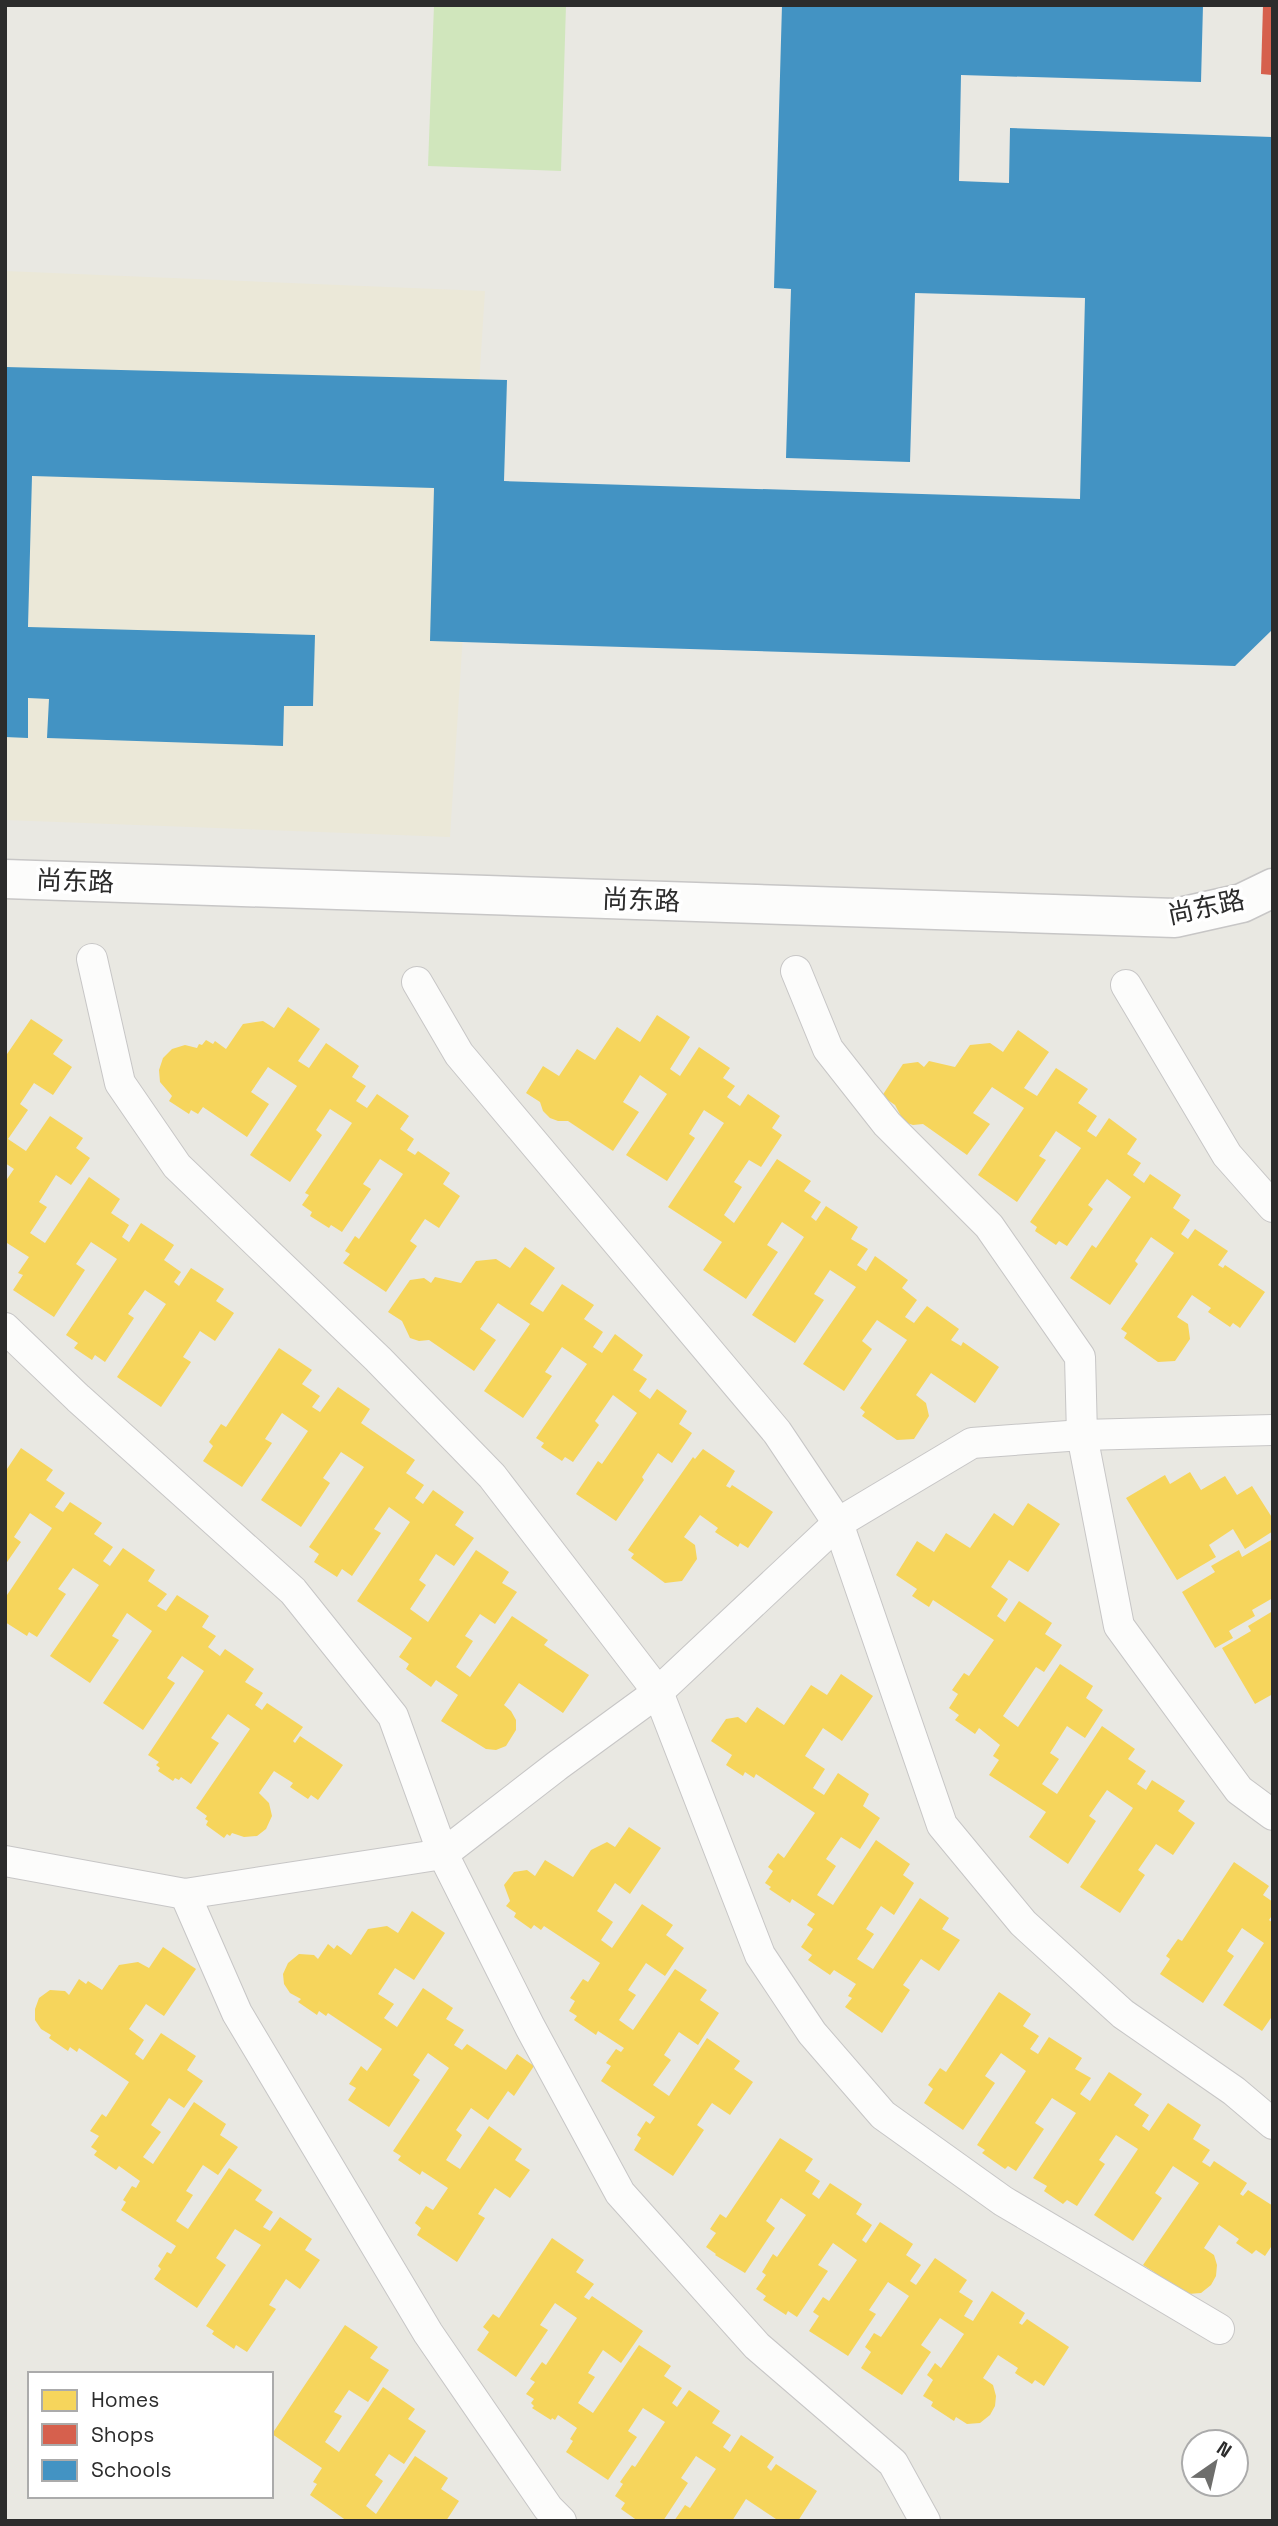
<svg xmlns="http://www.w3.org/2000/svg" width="1278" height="2526" font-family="'Space Grotesk','Noto Sans SC',sans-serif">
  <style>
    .education { fill: #ebe8d8 }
    .pitch { fill: #d0e6bc }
    .homes { fill: #f6d55c }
    .shops { fill: #d6604d }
    .schools { fill: #4393c3 }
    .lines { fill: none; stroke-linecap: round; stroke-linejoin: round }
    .lane-casing { stroke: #c7c6c6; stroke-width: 32 }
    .street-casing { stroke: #c7c6c6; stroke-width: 41 }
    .lane { stroke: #fcfcfb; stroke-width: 30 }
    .street { stroke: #fcfcfb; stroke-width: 38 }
    .labels { text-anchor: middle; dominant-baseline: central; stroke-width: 7; stroke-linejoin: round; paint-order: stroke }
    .street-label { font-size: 26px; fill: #2c2c2c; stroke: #fff }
  </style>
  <rect width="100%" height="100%" fill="#e9e8e2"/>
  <path class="education" d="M5 271 485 291 450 837 5 820Z"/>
  <path class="pitch" d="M434 5H566L561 171 428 166Z"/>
  <g class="homes">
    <path d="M288 1007 320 1029 298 1061 309 1068 326 1043 359 1066 352 1077 366 1086 356 1101 367 1108 377 1094 409 1116 400 1129 414 1139 407 1150 415 1155 418 1151 450 1173 443 1184 460 1196 439 1228 425 1219 410 1241 417 1246 386 1292 343 1263 350 1254 345 1251 355 1236 359 1239 403 1174 380 1159 363 1184 371 1189 342 1232 331 1225 329 1228 310 1216 312 1212 302 1205 309 1195 305 1193 352 1123 330 1109 316 1130 322 1135 290 1182 250 1155 297 1086 268 1067 251 1092 269 1104 247 1137 203 1107 198 1114 191 1110 189 1114 169 1101 172 1096 160 1082 159 1070 163 1058 172 1049 185 1045 197 1048 199 1044 202 1045 206 1040 213 1044 215 1041 226 1049 243 1024 263 1021 274 1028Z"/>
    <path d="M657 1015 690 1037 670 1069 680 1076 699 1047 730 1068 723 1078 735 1086 727 1097 740 1106 748 1094 780 1116 772 1128 782 1135 761 1167 749 1160 734 1182 742 1187 724 1215 734 1223 777 1159 811 1181 804 1191 821 1202 811 1217 816 1221 826 1206 858 1227 851 1239 868 1249 857 1265 866 1271 875 1256 908 1280 902 1288 917 1300 905 1317 914 1323 927 1306 959 1329 951 1340 961 1346 963 1342 999 1367 975 1403 931 1373 916 1395 926 1403 929 1416 914 1439 897 1440 862 1416 865 1412 860 1408 907 1340 877 1320 862 1341 872 1349 844 1391 803 1364 856 1287 830 1270 814 1294 824 1300 795 1343 752 1315 804 1237 782 1222 767 1245 778 1252 746 1299 703 1270 722 1242 668 1207 724 1123 704 1110 689 1134 695 1138 667 1181 626 1155 667 1094 640 1075 623 1102 639 1112 613 1151 568 1121H558L550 1118 543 1111 540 1102 526 1093 543 1066 559 1076 577 1049 595 1060 617 1027 640 1042Z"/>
    <path d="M31 1019 63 1040 53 1054 72 1067 53 1095 34 1083 20 1104 28 1110 8 1139 26 1151 50 1116 83 1138 76 1148 90 1158 71 1185 56 1175 39 1202 47 1207 30 1233 45 1243 89 1177 120 1199 111 1213 129 1225 122 1237 129 1242 141 1223 174 1245 164 1260 181 1272 174 1282 179 1286 191 1268 224 1289 216 1301 234 1313 215 1341 200 1331 183 1357 191 1362 161 1407 117 1377 166 1304 145 1290 128 1314 134 1318 105 1362 95 1355 92 1360 74 1348 78 1343 66 1335 117 1259 91 1242 76 1264 85 1270 54 1317 13 1290 23 1275 18 1273 29 1257 7 1243 5 1245V1182L14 1169 5 1163V1057Z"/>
    <path d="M1018 1030 1049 1052 1024 1088 1037 1096 1056 1068 1088 1089 1078 1103 1097 1116 1087 1131 1096 1137 1109 1118 1137 1139 1127 1154 1141 1163 1133 1175 1144 1183 1150 1174 1181 1195 1173 1208 1190 1220 1181 1234 1188 1239 1195 1229 1228 1251 1218 1265 1223 1268 1225 1265 1265 1292 1240 1328 1233 1323 1230 1327 1208 1312 1211 1308 1192 1295 1177 1317 1188 1324 1190 1339 1175 1361 1158 1362 1124 1338 1127 1333 1121 1329 1174 1253 1151 1237 1135 1261 1138 1264 1110 1305 1070 1278 1092 1245 1096 1248 1131 1197 1107 1179 1088 1205 1093 1209 1067 1246 1059 1241 1056 1245 1035 1231 1037 1227 1030 1222 1081 1148 1056 1131 1039 1156 1046 1160 1017 1202 978 1175 1024 1108 992 1087 973 1113 990 1124 967 1155 923 1124 913 1125 904 1122 895 1105 882 1096 903 1064 918 1062 924 1067 929 1061 955 1067 970 1045 990 1043 1003 1052Z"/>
    <path d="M525 1247 555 1268 530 1304 543 1312 562 1284 594 1305 584 1319 603 1332 593 1347 602 1353 615 1334 643 1355 633 1370 647 1379 639 1391 650 1399 657 1389 687 1411 679 1424 692 1433 672 1463 658 1453 642 1477 644 1480 616 1521 576 1494 598 1461 602 1464 637 1413 613 1395 595 1421 599 1425 573 1462 565 1457 562 1461 541 1447 544 1443 536 1438 587 1364 562 1347 545 1372 552 1376 523 1418 484 1391 530 1324 498 1303 480 1329 496 1340 474 1371 429 1340 419 1341 410 1338 402 1321 388 1312 410 1280 424 1278 431 1283 435 1277 461 1283 476 1261 496 1259 510 1268Z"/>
    <path d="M279 1348 312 1370 302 1384 320 1396 312 1407 320 1412 338 1387 370 1409 361 1423 415 1460 406 1473 424 1485 415 1498 423 1504 433 1490 464 1512 455 1525 474 1538 454 1566 436 1554 419 1580 426 1585 410 1609 428 1622 476 1550 509 1572 502 1583 517 1592 495 1624 480 1614 465 1636 473 1641 456 1667 470 1677 512 1616 548 1640 544 1645 589 1675 563 1713 519 1683 504 1705 511 1711 516 1720V1730L506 1746 496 1750 486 1749 441 1721 458 1695 436 1680 431 1687 406 1669 409 1664 399 1657 412 1638 357 1601 410 1522 389 1507 374 1529 381 1533 352 1576 342 1569 337 1577 314 1562 319 1554 309 1547 364 1467 341 1452 323 1478 330 1483 301 1527 261 1500 308 1431 282 1413 265 1439 272 1443 242 1487 203 1461 213 1446 209 1442 221 1424 226 1427Z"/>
    <path d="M21 1448 53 1470 46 1480 65 1493 55 1507 63 1512 70 1502 102 1523 94 1534 113 1547 103 1561 110 1566 123 1548 155 1570 148 1581 167 1594 157 1606 166 1611 177 1595 209 1616 202 1627 216 1636 208 1647 220 1656 225 1649 254 1669 245 1682 263 1693 255 1705 262 1710 267 1703 303 1727 293 1741 295 1743 300 1736 343 1765 318 1800 311 1795 308 1799 290 1787 293 1783 274 1771 259 1793 269 1803 272 1816 266 1829 257 1836 244 1837 232 1833 230 1836 227 1834 224 1838 206 1825 208 1821 205 1819 207 1816 196 1808 250 1729 228 1714 211 1738 219 1743 191 1784 181 1777 179 1780 175 1778 173 1781 158 1771 160 1768 156 1765 159 1762 148 1755 204 1671 182 1656 167 1678 175 1683 143 1730 103 1703 152 1631 127 1613 112 1636 119 1640 90 1683 50 1656 99 1585 73 1568 58 1589 66 1594 37 1637 29 1632 27 1636 5 1622V1598L52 1528 30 1513 14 1537 21 1542 5 1565V1472Z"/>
    <path d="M703 1449 735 1471 726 1486 730 1488 732 1485 773 1512 748 1548 740 1543 738 1547 715 1532 718 1528 700 1515 684 1537 695 1545 697 1559 682 1581 665 1583 631 1558 634 1554 628 1550 693 1457 695 1459Z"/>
    <path d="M1190 1472 1201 1490 1225 1476 1237 1495 1252 1486 1273 1519V1531L1245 1549 1233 1529 1209 1545 1216 1557 1177 1580 1126 1498 1165 1475 1170 1484Z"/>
    <path d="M1028 1503 1060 1524 1028 1572 1009 1560 991 1587 1008 1599 997 1616 1005 1622 1019 1601 1052 1623 1045 1634 1062 1645 1044 1672 1036 1667 1003 1716 1018 1727 1060 1664 1093 1686 1086 1698 1103 1710 1085 1738 1067 1726 1050 1753 1059 1759 1042 1784 1057 1794 1102 1726 1135 1749 1128 1759 1146 1771 1137 1784 1146 1790 1152 1780 1185 1801 1178 1811 1195 1823 1173 1855 1156 1844 1138 1870 1145 1875 1120 1913 1080 1887 1133 1808 1107 1790 1089 1816 1096 1821 1068 1864 1029 1837 1046 1812 989 1775 999 1760 993 1756 1000 1745 979 1728 975 1734 955 1720 959 1715 949 1708 958 1694 952 1690 964 1673 969 1676 994 1640 933 1600 929 1607 912 1596 917 1589 896 1575 917 1541 934 1552 946 1533 970 1548 994 1513 1013 1526Z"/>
    <path d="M1273 1539V1598L1252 1610 1255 1616 1229 1631 1233 1638 1215 1648 1182 1592 1215 1572 1211 1566 1239 1550 1242 1557Z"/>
    <path d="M1273 1611V1694L1255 1704 1222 1648 1251 1631 1248 1626Z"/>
    <path d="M841 1674 873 1696 842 1741 823 1728 805 1756 825 1769 813 1788 824 1795 838 1773 869 1794 863 1806 880 1818 860 1849 841 1837 826 1859 836 1866 817 1895 833 1905 876 1840 910 1864 903 1875 914 1883 894 1915 881 1906 866 1929 874 1934 857 1959 873 1969 920 1898 949 1918 942 1929 960 1940 939 1971 921 1959 903 1985 910 1990 882 2033 845 2007 852 1998 848 1996 856 1984 834 1970 830 1975 808 1960 812 1955 801 1947 813 1929 807 1925 815 1914 792 1899 790 1903 769 1889 771 1887 765 1883 773 1871 768 1867 778 1853 784 1858 815 1813 756 1774 754 1778 745 1772 743 1776 726 1765 732 1755 711 1741 726 1719 738 1717 746 1723 757 1707 784 1725 811 1685 827 1695Z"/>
    <path d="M629 1827 661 1848 630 1894 615 1883 597 1911 613 1922 601 1940 612 1948 642 1904 673 1925 666 1935 684 1948 665 1976 646 1963 628 1990 636 1995 619 2020 633 2030 675 1969 707 1990 700 2000 719 2013 698 2045 679 2032 664 2055 671 2060 653 2085 669 2096 707 2038 740 2061 734 2069 753 2082 730 2115 712 2103 697 2125 704 2130 673 2176 634 2150 641 2138 637 2135 646 2121 650 2124 655 2117 601 2081 611 2066 606 2063 616 2049 621 2052 624 2048 598 2031 596 2035 574 2020 577 2016 569 2011 575 2001 570 1998 583 1979 588 1982 600 1963 544 1926 541 1930 534 1925 531 1929 514 1917 516 1913 506 1906 510 1901 504 1885 514 1872 527 1870 535 1876 545 1860 573 1877 591 1850 607 1842 615 1847Z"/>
    <path d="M1234 1862 1269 1886 1263 1895 1273 1902V1914L1269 1920 1273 1923V2015L1262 2031 1223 2005 1264 1943 1242 1928 1227 1951 1234 1956 1203 2003 1160 1974 1170 1959 1166 1956 1178 1939 1182 1941Z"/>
    <path d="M412 1911 445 1933 414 1980 395 1968 378 1994 394 2004 384 2018 397 2027 423 1988 453 2008 446 2019 464 2030 454 2045 462 2050 467 2044 506 2070 517 2054 534 2066 514 2096 508 2091 488 2120 471 2108 456 2130 462 2135 446 2160 460 2169 489 2126 522 2149 515 2160 530 2170 510 2198 495 2188 478 2214 485 2218 457 2262 417 2235 421 2228 415 2223 426 2206 433 2210 448 2188 422 2171 420 2175 398 2160 401 2156 393 2151 449 2068 428 2053 413 2075 420 2080 389 2127 348 2100 356 2088 349 2084 361 2066 367 2071 382 2049 328 2013 326 2016 319 2011 317 2015 298 2002 301 1999 290 1993 284 1984 283 1974 288 1963 299 1954 314 1955 318 1959 328 1944 334 1949 337 1945 351 1955 368 1929 387 1926 398 1933Z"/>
    <path d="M163 1947 196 1969 164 2016 146 2004 129 2029 144 2040 135 2054 143 2060 161 2033 196 2056 187 2070 203 2081 184 2108 169 2098 151 2125 161 2132 143 2157 153 2164 194 2102 226 2124 220 2135 238 2147 218 2175 203 2165 186 2191 193 2195 176 2221 188 2229 229 2168 262 2190 255 2200 273 2212 263 2227 270 2231 280 2217 312 2239 305 2250 320 2260 300 2289 286 2279 269 2305 276 2309 247 2352 236 2345 234 2349 212 2334 214 2331 206 2326 261 2245 235 2229 216 2258 226 2265 197 2308 154 2279 161 2269 158 2266 167 2252 171 2254 176 2246 121 2210 126 2202 123 2200 132 2186 136 2188 140 2181 119 2166 116 2170 94 2155 97 2151 91 2147 99 2136 90 2131 102 2114 106 2117 129 2082 79 2048 77 2052 70 2047 68 2051 49 2038 51 2035 41 2029 35 2020V2009L39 1998 50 1990 65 1991 69 1995 79 1979 86 1984 88 1981 102 1990 119 1965 138 1962 149 1968Z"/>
    <path d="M999 1992 1031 2014 1023 2026 1039 2036 1030 2049 1038 2054 1049 2037 1082 2058 1075 2069 1091 2078 1080 2094 1090 2101 1109 2072 1142 2094 1134 2105 1149 2115 1142 2126 1149 2131 1168 2103 1201 2125 1193 2139 1210 2150 1202 2162 1210 2167 1214 2161 1247 2183 1240 2194 1243 2196 1248 2190 1273 2206V2244L1265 2256 1256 2250 1252 2254 1236 2243 1239 2239 1219 2225 1204 2248 1214 2255 1217 2265 1216 2276 1211 2285 1201 2293 1188 2294 1177 2287 1175 2291 1152 2275 1154 2272 1143 2265 1199 2183 1173 2166 1155 2193 1162 2198 1133 2241 1094 2215 1138 2149 1116 2135 1099 2160 1105 2164 1077 2206 1067 2200 1063 2204 1044 2191 1047 2186 1033 2178 1076 2113 1052 2098 1035 2123 1044 2129 1016 2171 1008 2166 1005 2169 982 2153 985 2150 977 2145 1026 2071 1001 2053 985 2076 995 2083 963 2130 924 2103 933 2089 928 2085 940 2068 946 2072Z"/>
    <path d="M780 2138 813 2159 805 2171 820 2181 812 2194 819 2199 830 2183 862 2204 856 2214 872 2225 862 2240 866 2243 880 2222 913 2244 906 2255 921 2265 910 2281 916 2285 935 2258 967 2280 959 2292 973 2301 964 2316 973 2321 992 2291 1025 2313 1019 2323 1022 2325 1027 2319 1069 2347 1044 2386 1035 2380 1032 2384 1015 2373 1018 2368 998 2355 983 2378 993 2385 996 2396 995 2406 990 2415 980 2423 967 2424 956 2417 954 2421 931 2406 933 2402 923 2396 933 2380 927 2375 935 2363 941 2368 964 2334 940 2318 921 2345 931 2352 902 2395 861 2368 871 2352 865 2347 874 2333 881 2337 909 2296 888 2282 869 2310 876 2314 848 2356 809 2331 819 2316 813 2312 823 2297 829 2301 857 2260 833 2243 818 2265 828 2271 797 2317 788 2311 786 2315 763 2300 766 2296 756 2289 766 2275 762 2272 773 2254 777 2257 806 2215 781 2198 766 2221 775 2228 745 2273 715 2255 716 2254 706 2247 716 2233 710 2229 720 2214 726 2218Z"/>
    <path d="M552 2238 584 2260 576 2272 594 2284 584 2297 589 2300 592 2296 643 2331 621 2363 603 2350 588 2373 595 2377 578 2403 593 2413 639 2345 671 2366 664 2376 682 2388 672 2403 677 2407 689 2390 720 2411 712 2423 731 2435 723 2447 730 2452 741 2435 774 2457 767 2467 771 2471 776 2464 817 2491 798 2521H779L746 2499 732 2521H674L685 2505 690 2508 716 2469 696 2456 681 2478 688 2483 663 2521 648 2519 647 2521H638L621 2509 625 2503 615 2496 623 2484 620 2482 632 2465 635 2467 665 2422 643 2408 628 2431 637 2437 608 2480 566 2452 573 2441 570 2439 577 2428 558 2415 555 2420 552 2418 551 2420 532 2408 534 2406 531 2403 534 2399 526 2394 535 2382 530 2379 542 2362 546 2365 577 2318 555 2303 540 2325 548 2330 516 2377 477 2350 489 2332 483 2327 493 2314 499 2318Z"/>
    <path d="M345 2325 378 2347 370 2358 389 2370 368 2402 349 2390 334 2412 342 2416 325 2442 339 2452 383 2387 415 2409 408 2419 426 2431 404 2464 389 2454 375 2475 383 2481 366 2506 376 2514 415 2456 448 2478 441 2489 459 2501 446 2521H347L310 2495 317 2484 313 2482 322 2468 272 2434Z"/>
  </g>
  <path class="shops" d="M1263 5H1273V75L1261 74Z"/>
  <path class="schools" d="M782 5H1203L1201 82 961 75 959 181 1009 183 1010 128 1273 137V629L1235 666 430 641 434 488 32 476 28 627 315 635 313 706H284L283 746 47 738 49 699 28 698V738L5 737V367L507 380 504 481 1080 499 1085 298 915 293 910 462 786 458 791 289 774 288Z"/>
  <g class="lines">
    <defs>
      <g id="lane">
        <path d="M92 959 120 1083 177 1166 378 1359 492 1476 658 1692 760 1955 812 2033 883 2115 1003 2201 1219 2329"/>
        <path d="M796 971 828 1049 887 1124 989 1226 1080 1357 1082 1435 1119 1626 1239 1790 1273 1815"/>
        <path d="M417 982 459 1054 777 1432 838 1523 942 1825 1023 1923 1123 2014 1234 2091 1273 2124"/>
        <path d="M1126 985 1227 1155 1273 1207"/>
        <path d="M5 1328 78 1398 293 1591 393 1716 443 1854 530 2027 620 2193 757 2346 893 2463 925 2521"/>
        <path d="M5 1861 185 1894 443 1854 558 1765 658 1692 838 1523 972 1443 1082 1435 1273 1430"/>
        <path d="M185 1894 237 2013 428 2333 548 2508 561 2521"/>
      </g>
      <path id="street" d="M5 879 1175 918 1242 903 1273 888"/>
    </defs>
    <use href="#lane" class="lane-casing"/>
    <use href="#street" class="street-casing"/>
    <use href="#lane" class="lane"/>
    <use href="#street" class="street"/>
  </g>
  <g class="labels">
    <g class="street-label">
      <text transform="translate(75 881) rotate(2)">尚东路</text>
      <text transform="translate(641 900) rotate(2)">尚东路</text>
      <text transform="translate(1206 907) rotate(-12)">尚东路</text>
    </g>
  </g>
  <rect width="1278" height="2526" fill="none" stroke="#2c2c2c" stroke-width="14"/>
  <rect x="28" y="2372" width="245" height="126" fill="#ffffff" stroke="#ababab" stroke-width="2"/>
  <rect x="42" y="2390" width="35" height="21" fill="#f6d55c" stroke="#ababab" stroke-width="2"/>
  <text x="91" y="2407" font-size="21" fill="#2c2c2c">Homes</text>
  <rect x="42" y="2424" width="35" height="21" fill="#d6604d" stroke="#ababab" stroke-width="2"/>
  <text x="91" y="2442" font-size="21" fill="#2c2c2c">Shops</text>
  <rect x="42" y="2460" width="35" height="21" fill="#4393c3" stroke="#ababab" stroke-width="2"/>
  <text x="91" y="2477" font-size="21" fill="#2c2c2c">Schools</text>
  <g transform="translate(1215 2463) rotate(34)"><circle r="33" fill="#ffffff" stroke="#ababab" stroke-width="2"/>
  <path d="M0-5L12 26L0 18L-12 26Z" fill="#6e6e6c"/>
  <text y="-10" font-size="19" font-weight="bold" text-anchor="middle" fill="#2c2c2c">N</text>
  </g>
</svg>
